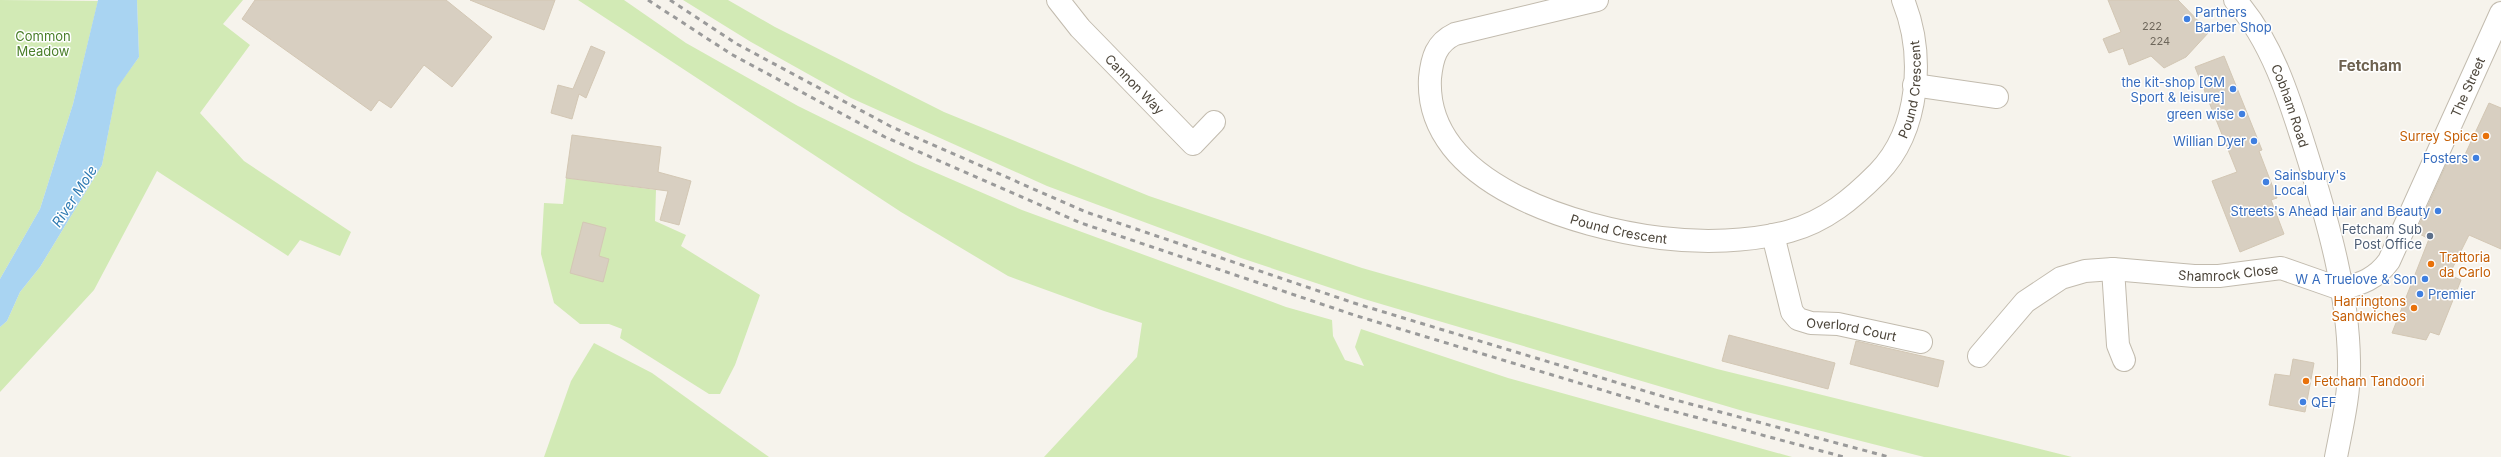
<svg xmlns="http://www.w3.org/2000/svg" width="2501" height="457" font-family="Inter,sans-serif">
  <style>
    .green { fill: #d2eab5 }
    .water { fill: #a9d4f2 }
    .building { fill: #d8cfc1; stroke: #d3c7b4 }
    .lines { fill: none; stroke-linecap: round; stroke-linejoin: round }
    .minor-casing { stroke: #c2bbae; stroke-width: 24 }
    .tertiary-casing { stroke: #c2bbae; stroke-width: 24 }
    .minor { stroke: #fff; stroke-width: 22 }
    .tertiary { stroke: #fff; stroke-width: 22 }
    .rail { stroke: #9a9a9a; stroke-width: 3; stroke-dasharray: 5 5; stroke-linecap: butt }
    .shop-dot { fill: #3f7fe0; stroke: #fff; stroke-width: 1.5 }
    .food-dot { fill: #e8710a; stroke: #fff; stroke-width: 1.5 }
    .service-dot { fill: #5c6f8a; stroke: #fff; stroke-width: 1.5 }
    .labels { text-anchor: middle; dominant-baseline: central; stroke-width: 3; stroke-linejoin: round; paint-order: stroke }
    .number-label { font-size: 11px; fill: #6e675b }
    .shop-label { font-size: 13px; fill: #366cbe; stroke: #fff; text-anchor: end }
    .park-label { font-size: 13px; fill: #4a7f2a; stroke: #fff }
    .street-label { font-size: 13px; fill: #4b4439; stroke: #fff }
    .food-label { font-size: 13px; fill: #c56008; stroke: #fff; text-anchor: end }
    .service-label { font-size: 13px; fill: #4e5e75; stroke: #fff; text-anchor: end }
    .water-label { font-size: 14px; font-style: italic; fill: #2e7ab2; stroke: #fff }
    .quarter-label { font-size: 15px; font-weight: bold; fill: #6e6250; stroke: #fff }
  </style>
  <rect width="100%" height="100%" fill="#f6f3ec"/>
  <g class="green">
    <path d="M0 0 98 1 73 104 40 209 0 279Z"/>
    <path d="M137 0H243L223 24 250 45 200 113 244 161 351 232 340 256 300 240 288 256 157 171 94 290 0 392V327L7 321 20 292 40 267 102 165 117 87 139 57Z"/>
    <path d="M578 0H624L686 43 798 106 916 164 1022 210 1286 307 1332 320 1333 336 1345 360 1364 366 1355 347 1361 329 1508 378 1792 457H1044L1137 357 1142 323 1104 311 1008 276 901 212Z"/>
    <path d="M683 0H728L775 27 944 112 1149 196 1362 268 1717 369 2072 457H1924L1743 411 1364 299 1241 258 1047 186 851 98 751 42Z"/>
    <path d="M566 178 656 190 655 221 686 235 681 246 760 295 735 365 720 394H709L620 338 622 329 609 324H580L554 303 541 254 544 203 563 204Z"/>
    <path d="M594 343 652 373 769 457H544L571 381Z"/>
  </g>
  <path class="water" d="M98 0H137L139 57 117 88 102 165 40 267 20 292 7 321 0 327V279L40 209 73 104Z"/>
  <g class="building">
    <path d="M255 0H446L492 37 452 87 424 65 391 108 379 100 371 111 242 19Z"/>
    <path d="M470 0H555L544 30Z"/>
    <path d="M2108 0H2178L2209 32 2186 57 2164 68 2151 56 2129 65 2123 48 2109 53 2103 39 2121 32Z"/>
    <path d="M591 46 605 52 586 98 579 94 572 119 551 113 558 85 573 89Z"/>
    <path d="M2224 56 2262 150 2259 151 2277 198 2271 200 2284 234 2240 252 2212 181 2237 172 2195 67Z"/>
    <path d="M2489 103 2501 108V249L2469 235 2449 275 2461 280 2439 335 2430 332 2426 340 2392 333 2429 239 2416 232 2450 156 2462 161Z"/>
    <path d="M572 135 661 147 658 172 691 181 679 225 660 220 668 191 566 178Z"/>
    <path d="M583 222 606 228 599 256 609 259 603 282 570 273Z"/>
    <path d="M1729 335 1835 363 1828 389 1722 361Z"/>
    <path d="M1856 341 1944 361 1938 387 1850 364Z"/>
    <path d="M2293 359 2314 363 2305 412 2269 405 2275 374 2290 376Z"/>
  </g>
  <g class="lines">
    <defs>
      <g id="minor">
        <path id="s1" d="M1058 0 1080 28 1193 144 1214 122"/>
        <path id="s2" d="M1597 0 1455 34C1436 43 1432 58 1430 78 1424 185 1580 228 1661 238 1702 243 1750 242 1790 231 1826 221 1852 199 1878 173 1920 130 1925 54 1903 0"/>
        <path d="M1914 85 1997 97"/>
        <path id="s3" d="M1773 235 1792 312 1798 319 1811 323 1838 324 1921 342"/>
        <path d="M2113 269 2118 345 2124 360"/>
        <path id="s4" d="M1979 356 2025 302 2061 278 2085 271 2113 269 2194 276H2219L2281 268 2341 289"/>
      </g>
      <g id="tertiary">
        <path id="s5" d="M2235 0C2274 43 2292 107 2309 161 2329 226 2348 293 2349 361 2350 393 2342 426 2336 457"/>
        <path id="s6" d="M2341 289C2361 284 2376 279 2389 261L2501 13"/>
      </g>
    </defs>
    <use href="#minor" class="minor-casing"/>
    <use href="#tertiary" class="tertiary-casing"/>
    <use href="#minor" class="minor"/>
    <use href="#tertiary" class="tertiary"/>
    <g class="rail">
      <path d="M648 0 731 54 885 137 1081 223 1357 316 1665 409 1844 457"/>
      <path d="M670 0 737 44 890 126 1086 212 1354 303 1668 398 1889 457"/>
    </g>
  </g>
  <g class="shop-dot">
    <circle cx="2187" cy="19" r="4"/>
    <circle cx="2233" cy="89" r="4"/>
    <circle cx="2242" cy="114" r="4"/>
    <circle cx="2254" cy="141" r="4"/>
    <circle cx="2476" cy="158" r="4"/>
    <circle cx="2266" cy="182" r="4"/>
    <circle cx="2438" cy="211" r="4"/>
    <circle cx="2425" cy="279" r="4"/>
    <circle cx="2420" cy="294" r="4"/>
    <circle cx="2303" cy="402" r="4"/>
  </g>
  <g class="food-dot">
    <circle cx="2486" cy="136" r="4"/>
    <circle cx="2431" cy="264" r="4"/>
    <circle cx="2414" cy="308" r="4"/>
    <circle cx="2306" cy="381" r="4"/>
  </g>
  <circle class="service-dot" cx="2430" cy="236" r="4"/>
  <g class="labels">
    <g class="number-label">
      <text x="2152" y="26">222</text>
      <text x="2160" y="41">224</text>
    </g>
    <g class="shop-label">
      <text x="2195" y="12" text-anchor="start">Partners<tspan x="2195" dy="15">Barber Shop</tspan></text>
      <text x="2225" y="82">the kit-shop [GM<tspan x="2225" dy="15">Sport &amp; leisure]</tspan></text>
      <text x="2234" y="114">green wise</text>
      <text x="2246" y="141">Willian Dyer</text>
      <text x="2468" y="158">Fosters</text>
      <text x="2274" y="175" text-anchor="start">Sainsbury's<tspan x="2274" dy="15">Local</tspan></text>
      <text x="2430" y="211">Streets's Ahead Hair and Beauty</text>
      <text x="2417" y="279">W A Truelove &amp; Son</text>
      <text x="2428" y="294" text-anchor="start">Premier</text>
      <text x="2311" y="402" text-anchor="start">QEF</text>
    </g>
    <g class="park-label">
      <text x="43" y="36">Common<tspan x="43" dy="15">Meadow</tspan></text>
    </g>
    <g class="street-label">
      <text stroke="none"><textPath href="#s1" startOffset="114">Cannon Way</textPath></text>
      <text stroke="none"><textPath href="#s6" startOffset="248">The Street</textPath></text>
      <text stroke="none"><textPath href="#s2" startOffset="835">Pound Crescent</textPath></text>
      <text stroke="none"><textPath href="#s5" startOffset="120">Cobham Road</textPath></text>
      <text stroke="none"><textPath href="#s2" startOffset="463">Pound Crescent</textPath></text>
      <text stroke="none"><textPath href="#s4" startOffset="283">Shamrock Close</textPath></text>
      <text stroke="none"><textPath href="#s3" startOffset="143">Overlord Court</textPath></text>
    </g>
    <g class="food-label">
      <text x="2478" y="136">Surrey Spice</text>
      <text x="2439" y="257" text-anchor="start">Trattoria<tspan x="2439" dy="15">da Carlo</tspan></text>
      <text x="2406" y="301">Harringtons<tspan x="2406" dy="15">Sandwiches</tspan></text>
      <text x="2314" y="381" text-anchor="start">Fetcham Tandoori</text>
    </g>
    <g class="service-label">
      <text x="2422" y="229">Fetcham Sub<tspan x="2422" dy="15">Post Office</tspan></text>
    </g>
    <g class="water-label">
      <text transform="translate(74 196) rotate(-57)">River Mole</text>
    </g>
    <g class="quarter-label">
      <text x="2370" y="65">Fetcham</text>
    </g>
  </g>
</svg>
